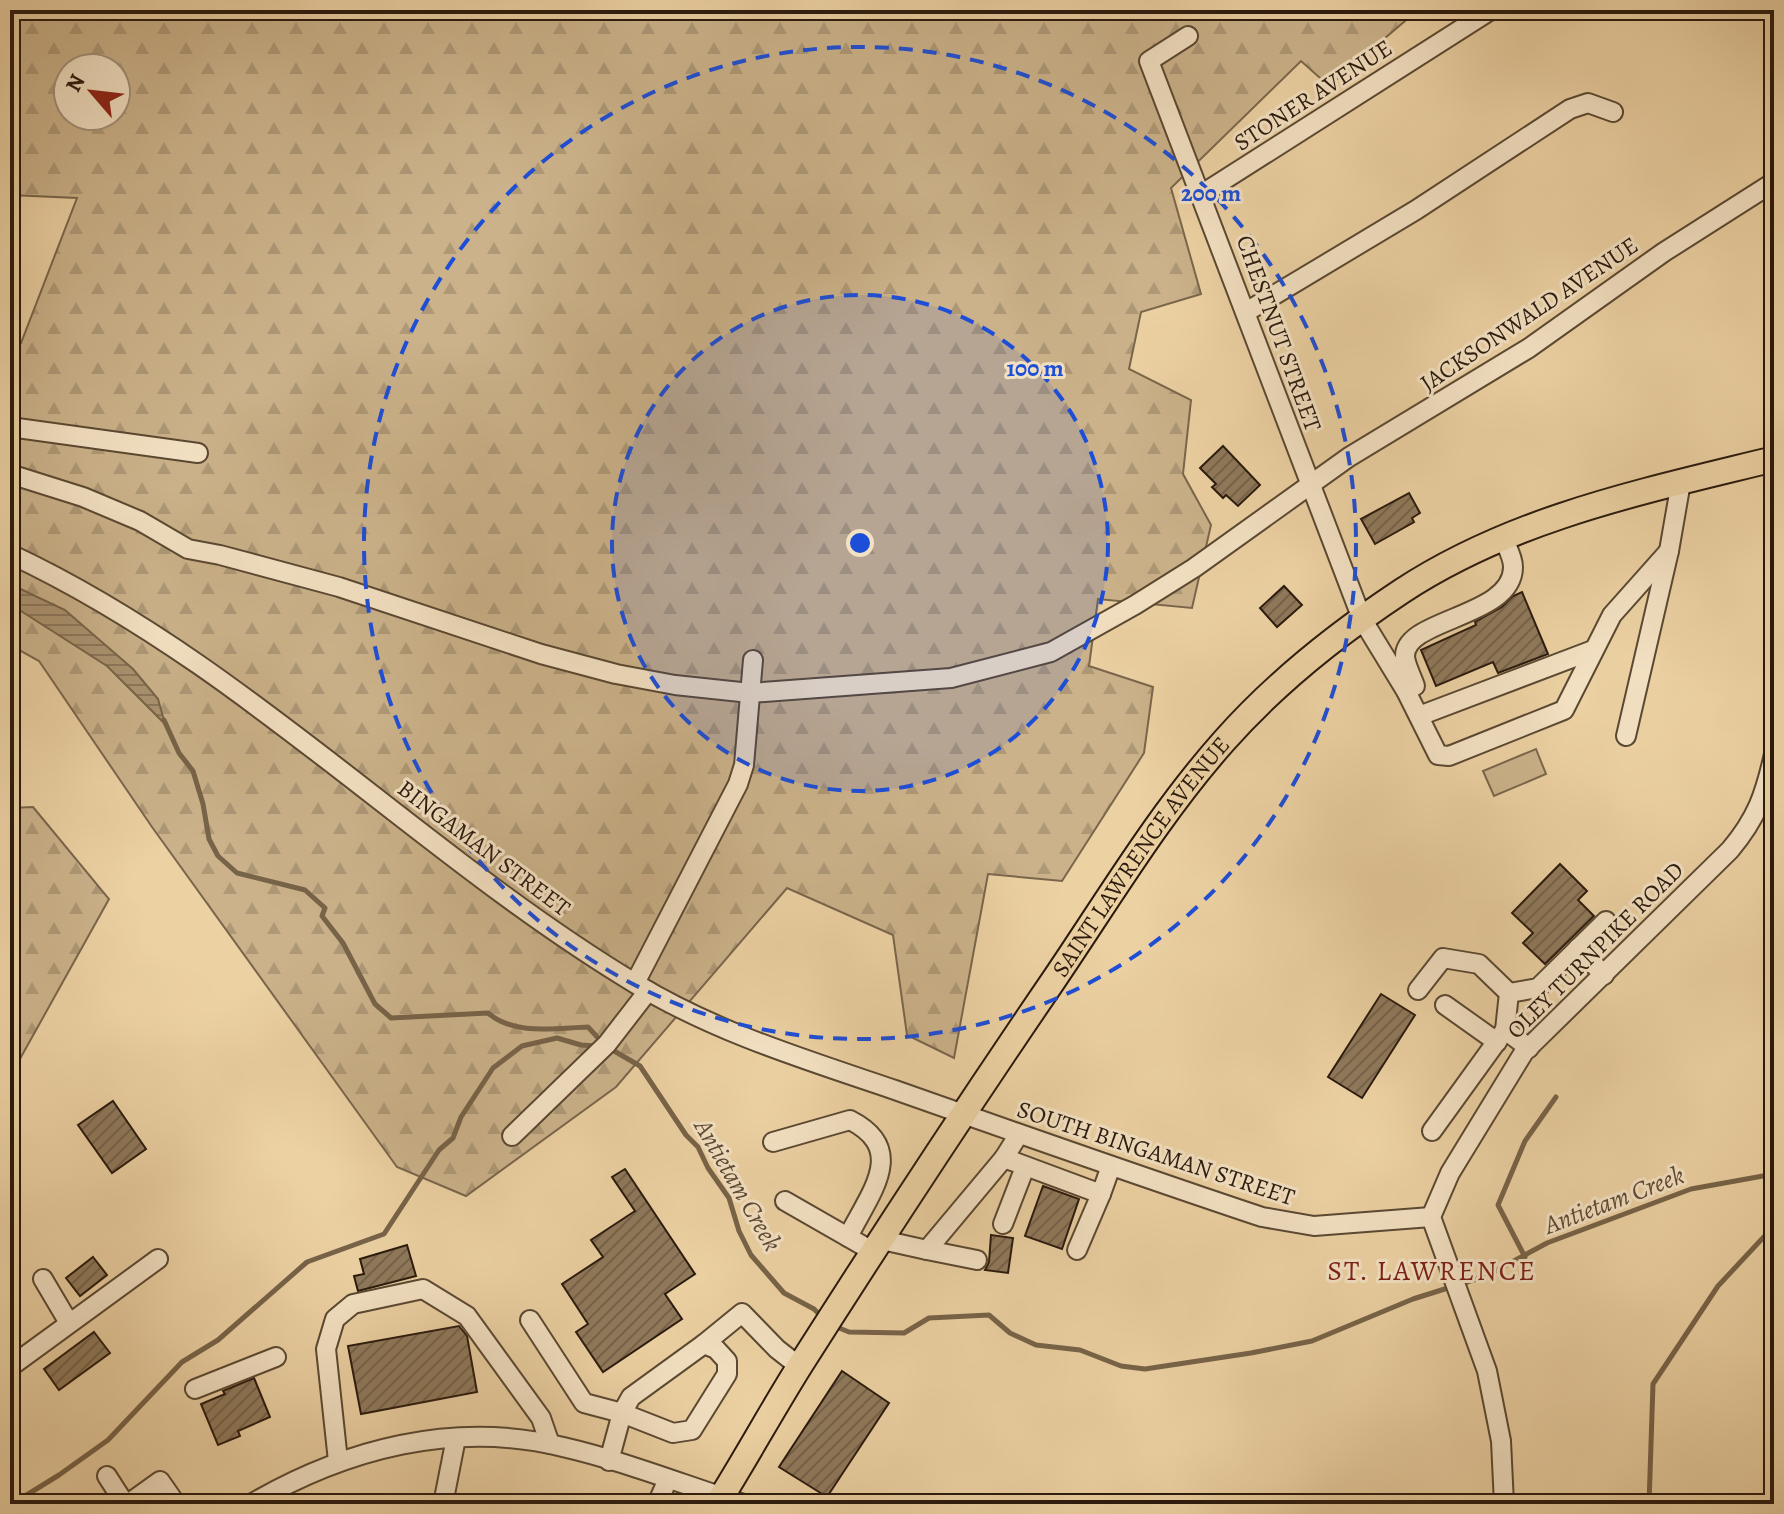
<svg xmlns="http://www.w3.org/2000/svg" width="1784" height="1514" font-family="Alegreya,serif">
  <style>
    .forest { fill: url(#forest-firs); stroke: #7a664c; stroke-width: 2; fill-rule: evenodd }
    .park { fill: #cbb28a; stroke: #7a664c; stroke-width: 2 }
    .water { fill: url(#water-rules); stroke: #776348; stroke-width: 2 }
    .lines { fill: none; stroke-linecap: round; stroke-linejoin: round }
    .stream { stroke: #776348; stroke-width: 5 }
    .building { fill: url(#building-hatch); stroke: #2a1a0d; stroke-width: 2 }
    .minor-casing { stroke: #5a4832; stroke-width: 22 }
    .major-casing { stroke: #2a1a0d; stroke-width: 28 }
    .minor { stroke: #f3e1c3; stroke-width: 18 }
    .major { stroke: #ecd1a3; stroke-width: 24 }
    .ring { fill: none; stroke: #1d4ed8; stroke-width: 4; stroke-dasharray: 14 10 }
    .labels { text-anchor: middle; dominant-baseline: central; stroke-width: 6; stroke-linejoin: round; paint-order: stroke }
    .street-label { font-size: 24px; fill: #2a1a0d; stroke: #f3e1c3 }
    .water-label { font-size: 26px; font-style: italic; fill: #5d4a35; stroke: #f3e1c3 }
    .quarter-label { font-size: 28px; letter-spacing: 2px; fill: #7a1f14; stroke: #f3e1c3 }
    .centre { fill: #1d4ed8; stroke: #f3e1c3; stroke-width: 4 }
    .ring-label { font-size: 24px; text-anchor: middle; font-weight: bold; fill: #1d4ed8; stroke: #f3e1c3; stroke-width: 6; stroke-linejoin: round; paint-order: stroke }
  </style>
  <defs>
    <pattern id="forest-firs" width="22" height="20" patternUnits="userSpaceOnUse" patternTransform="scale(2)"><rect width="22" height="20" fill="#cbb28a"/><path d="M5 1l3.5 6h-7zM16 11l3.5 6h-7z" fill="#ae9876"/></pattern>
    <pattern id="water-rules" width="6" height="5" patternUnits="userSpaceOnUse" patternTransform="scale(2)"><rect width="6" height="5" fill="#aa9370"/><path d="M0 2.5h6" fill="none" stroke="#8b775a"/></pattern>
    <pattern id="building-hatch" width="6" height="6" patternUnits="userSpaceOnUse" patternTransform="scale(2)"><rect width="6" height="6" fill="#8f795b"/><path d="M-1 1l2-2M0 6l6-6M5 7l2-2" fill="none" stroke="#75624a"/></pattern>
  </defs>
  <rect width="100%" height="100%" fill="#ecd1a3"/>
  <filter id="stains"><feTurbulence type="fractalNoise" baseFrequency=".0025" numOctaves="4"/><feColorMatrix values="0 0 0 0 .2 0 0 0 0 .09 0 0 0 0 .02 0 0 0 .5 -.17"/></filter>
  <radialGradient id="worn" r=".72"><stop offset=".6" stop-color="#630" stop-opacity="0"/><stop offset="1" stop-color="#630" stop-opacity=".3"/></radialGradient>
  <g class="forest">
    <path d="M10 10H1398L1405 21 1329 86 1301 61 1171 188 1201 294 1141 312 1129 369 1191 400 1183 474 1211 525 1192 608 1098 599 1089 666 1153 687 1144 753 1062 881 988 874 954 1058 907 1035 893 935 787 888 616 1087 466 1196 397 1167 152 827 39 661 10 645V341L21 343 77 198 10 195ZM68 68H116V116H68Z"/>
    <path d="M33 807 109 899 16 1066 10 1140V808Z"/>
  </g>
  <path class="park" d="M1536 749 1546 774 1494 796 1483 771Z"/>
  <path class="water" d="M10 584 65 610 133 669 158 699 165 724 107 666 10 604Z"/>
  <g class="lines">
    <g class="stream">
      <path d="M164 720 179 753 193 771 203 804 209 839 218 856 237 873 305 890 325 908 322 916 343 943 375 1004 391 1018 488 1013C515 1036 555 1028 588 1027L602 1042"/>
      <path d="M609 1048 640 1066 686 1135 698 1147 708 1168 729 1198 739 1231 751 1255 784 1293 814 1309 823 1318"/>
      <path d="M1525 1257 1498 1205 1525 1141 1556 1097"/>
      <path d="M834 1326 849 1332 904 1333 929 1318 989 1315 1010 1333 1036 1345 1080 1350 1121 1366 1145 1369 1251 1353 1312 1341 1413 1299 1486 1276 1547 1243 1691 1189 1774 1174"/>
      <path d="M12 1504 59 1475 108 1440 182 1362 218 1340 307 1262 384 1234 439 1150 453 1138 461 1117 493 1068 522 1046 557 1038 581 1045 597 1046"/>
      <path d="M1649 1504 1653 1384 1718 1286 1774 1226"/>
    </g>
  </g>
  <g class="building">
    <path d="M1223 446 1260 485 1238 506 1226 495 1223 498 1212 487 1216 484 1200 468Z"/>
    <path d="M1409 493 1420 513 1412 518 1414 522 1375 544 1361 519Z"/>
    <path d="M1284 586 1302 605 1277 627 1260 608Z"/>
    <path d="M1522 592 1548 654 1498 673 1493 662 1436 686 1421 650 1476 625 1475 622 1502 607 1513 596Z"/>
    <path d="M1560 864 1587 891 1578 900 1594 916 1545 964 1523 943 1533 933 1512 913Z"/>
    <path d="M1381 994 1415 1015 1362 1098 1328 1077Z"/>
    <path d="M113 1101 146 1149 112 1173 78 1125Z"/>
    <path d="M625 1169 695 1274 665 1294 682 1319 603 1372 576 1332 588 1324 562 1284 603 1257 591 1240 635 1211 612 1177Z"/>
    <path d="M1043 1186 1079 1199 1062 1249 1025 1236Z"/>
    <path d="M991 1235 1013 1238 1008 1273 985 1270 989 1262Z"/>
    <path d="M407 1245 416 1276 358 1291 354 1276 364 1274 360 1259Z"/>
    <path d="M93 1257 107 1275 80 1296 66 1278Z"/>
    <path d="M459 1326 467 1336 477 1392 361 1414 348 1346Z"/>
    <path d="M94 1332 110 1353 59 1390 44 1369Z"/>
    <path d="M842 1371 889 1403 827 1497 779 1467Z"/>
    <path d="M254 1378 270 1417 238 1431 240 1436 218 1445 201 1404 225 1394 223 1391Z"/>
  </g>
  <g class="lines">
    <defs>
      <g id="minor">
        <path d="M1188 36 1149 61 1362 619 1406 691 1438 755 1449 756 1564 710 1612 615 1669 551"/>
        <path d="M1202 194 1491 10"/>
        <path d="M1246 312 1416 210 1570 109 1588 103 1613 112"/>
        <path d="M10 427 198 453"/>
        <path d="M10 474 83 497 140 521 188 549 220 555 339 587 541 654 616 674 675 685 750 693 951 678 1051 652 1135 605 1194 568 1349 457 1529 348 1664 252 1774 182"/>
        <path d="M10 554C241 662 420 854 636 984 717 1033 807 1060 895 1090 1017 1133 1139 1176 1262 1217L1314 1226 1431 1217"/>
        <path d="M1406 691 1415 686C1412 677 1406 666 1405 657 1403 618 1513 618 1513 567 1513 557 1507 547 1503 538"/>
        <path d="M1419 716 1593 650"/>
        <path d="M1626 736 1669 551 1681 482"/>
        <path d="M1578 948 1604 975"/>
        <path d="M635 983 738 784 744 765 753 660"/>
        <path d="M1418 990 1443 958 1479 964 1509 993 1505 1030 1529 1048"/>
        <path d="M1509 993 1538 988 1606 921"/>
        <path d="M1445 1005 1497 1042"/>
        <path d="M1432 1131 1505 1030"/>
        <path d="M512 1136 607 1044 648 991"/>
        <path d="M773 1142 850 1120C909 1150 869 1194 848 1237"/>
        <path d="M1004 1158 1101 1194 1111 1166"/>
        <path d="M785 1201 874 1252"/>
        <path d="M1003 1224 1025 1167"/>
        <path d="M882 1240 927 1250 1004 1158 1019 1134"/>
        <path d="M927 1250 977 1260"/>
        <path d="M1077 1250 1101 1194"/>
        <path d="M43 1279 69 1323"/>
        <path d="M530 1320 584 1403 622 1413 609 1461"/>
        <path d="M704 1344 716 1349 727 1361V1374L692 1430 673 1433 622 1413 631 1397Z"/>
        <path d="M704 1344 742 1313 777 1349 800 1367"/>
        <path d="M10 1367 158 1259"/>
        <path d="M195 1389 276 1357"/>
        <path d="M338 1461 326 1349 335 1319 353 1304 423 1289 467 1316 541 1418 550 1444"/>
        <path d="M107 1476 125 1504"/>
        <path d="M128 1504 160 1481 176 1504"/>
        <path d="M251 1504C345 1449 454 1420 563 1447 624 1461 684 1485 744 1504"/>
        <path d="M443 1504 456 1438"/>
        <path d="M657 1504 668 1479"/>
        <path d="M1504 1504 1501 1441 1487 1371 1431 1217 1450 1173 1524 1052 1730 850C1757 818 1765 794 1774 754"/>
      </g>
      <g id="major">
        <path id="s1" d="M717 1504C746 1458 772 1410 801 1364 883 1235 967 1107 1053 981 1108 900 1159 814 1224 741 1276 682 1337 634 1402 591 1515 517 1645 491 1774 459"/>
      </g>
    </defs>
    <use href="#minor" class="minor-casing"/>
    <use href="#major" class="major-casing"/>
    <use href="#minor" class="minor"/>
    <use href="#major" class="major"/>
  </g>
  <circle cx="860" cy="543" r="248" fill="#1d4ed8" fill-opacity=".12"/>
  <g class="ring">
    <circle cx="860" cy="543" r="248"/>
    <circle cx="860" cy="543" r="496"/>
  </g>
  <g class="labels">
    <g class="street-label">
      <text transform="translate(1313 95) rotate(-33)">STONER AVENUE</text>
      <text transform="translate(1529 314) rotate(-34)">JACKSONWALD AVENUE</text>
      <text transform="translate(1279 333) rotate(70)">CHESTNUT STREET</text>
      <text transform="translate(484 848) rotate(37)">BINGAMAN STREET</text>
      <text stroke="none"><textPath href="#s1" startOffset="774">SAINT LAWRENCE AVENUE</textPath></text>
      <text transform="translate(1595 950) rotate(-45)">OLEY TURNPIKE ROAD</text>
      <text transform="translate(1156 1153) rotate(18)">SOUTH BINGAMAN STREET</text>
    </g>
    <g class="water-label">
      <text transform="translate(738 1185) rotate(60)">Antietam Creek</text>
      <text transform="translate(1614 1200) rotate(-21)">Antietam Creek</text>
    </g>
    <g class="quarter-label">
      <text x="1432" y="1271">ST. LAWRENCE</text>
    </g>
  </g>
  <circle cx="860" cy="543" r="12" class="centre"/>
  <g class="ring-label">
    <text x="1211" y="201">200 m</text>
    <text x="1035" y="376">100 m</text>
  </g>
  <rect width="1784" height="1514" fill="none" stroke="#ecd1a3" stroke-width="40"/>
  <rect x="12" y="12" width="1760" height="1490" fill="none" stroke="#2a1a0d" stroke-width="4"/>
  <rect x="20" y="20" width="1744" height="1474" fill="none" stroke="#2a1a0d" stroke-width="2"/>
  <g transform="translate(92 92) rotate(298)"><circle r="38" fill="#f3e1c3" stroke="#a3917a" stroke-width="2"/>
  <path d="M0-6L14 30L0 20L-14 30Z" fill="#8f2418"/>
  <text y="-12" font-size="22" font-weight="bold" text-anchor="middle" fill="#2a1a0d">N</text>
  </g>
  <rect width="100%" height="100%" filter="url(#stains)"/>
  <rect width="100%" height="100%" fill="url(#worn)"/>
</svg>
